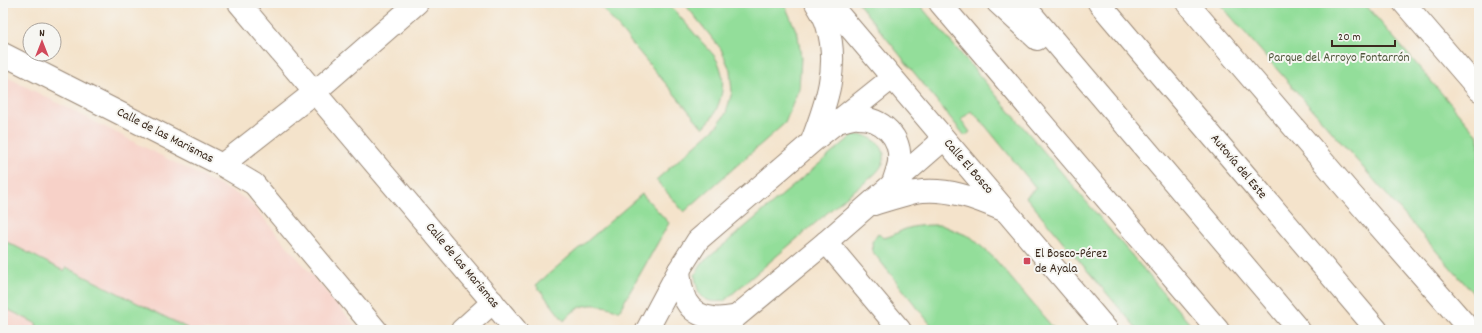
<svg xmlns="http://www.w3.org/2000/svg" width="1482" height="333" font-family="Dekko,sans-serif">
  <style>
    .built { fill: #f7d1c8 }
    .green { fill: #93de9a; stroke: #67845c }
    .lines { fill: none; stroke-linecap: round; stroke-linejoin: round }
    .minor-casing { stroke: #988674; stroke-width: 24 }
    .highway-casing { stroke: #988674; stroke-width: 24 }
    .minor { stroke: #fff; stroke-width: 22 }
    .highway { stroke: #fff; stroke-width: 22 }
    .poi-dot { fill: #d1495b; stroke: #f6f6f2; stroke-width: 1.5 }
    .labels { text-anchor: middle; dominant-baseline: central; stroke-width: 4; stroke-linejoin: round; paint-order: stroke }
    .park-label { font-size: 13px; fill: #51573d; stroke: #f6f6f2 }
    .street-label { font-size: 13px; fill: #3b2a1e; stroke: #f6f6f2 }
    .poi-label { font-size: 13px; fill: #3b2a1e; stroke: #f6f6f2; text-anchor: start }
  </style>
  <rect width="100%" height="100%" fill="#f6f6f2"/>
  <filter id="ink" filterUnits="userSpaceOnUse"><feTurbulence type="fractalNoise" baseFrequency=".025" numOctaves="2"/><feDisplacementMap in="SourceGraphic" scale="8" xChannelSelector="R" yChannelSelector="G"/><feConvolveMatrix kernelMatrix="1 2 1 2 8 2 1 2 1" color-interpolation-filters="sRGB"/></filter>
  <filter id="wash" filterUnits="userSpaceOnUse"><feTurbulence type="fractalNoise" baseFrequency=".012" numOctaves="4" result="noise"/><feDisplacementMap in="SourceGraphic" scale="16" xChannelSelector="R" yChannelSelector="G"/><feGaussianBlur stdDeviation="0.9" result="paint"/><feColorMatrix in="noise" values="0 0 0 0 0 0 0 0 0 0 0 0 0 0 0 0 0 1.4 0 .05"/><feComposite in="paint" operator="in"/></filter>
  <g filter="url(#wash)">
    <rect width="100%" height="100%" fill="#f4e3cb"/>
    <path class="built" d="M3 75 248 200 359 330H3Z"/>
    <g class="green">
      <path d="M598 3H668C679 16 690 28 701 41 705 46 711 51 715 57 730 79 721 111 703 128Z"/>
      <path d="M684 3H784L798 35 801 58 799 88 785 123 684 212 656 180 717 126 726 113 732 92 730 70 721 49Z"/>
      <path d="M858 3H918L1195 330H1138L1069 249 1026 197 1036 188 983 123 971 111 961 120 970 132 965 136Z"/>
      <path d="M1219 3H1364L1479 137V300Z"/>
      <path d="M863 135C875 139 888 148 883 163 878 175 858 187 847 196 806 231 765 266 724 301 703 304 697 295 695 275L701 264 852 136Z"/>
      <path d="M642 194 669 223 619 311C596 302 580 301 564 321L536 285Z"/>
      <path d="M941 225 971 237 994 258 1055 330H935L873 252 872 242 878 233 883 238C891 237 896 233 903 230 915 225 929 225 941 225Z"/>
      <path d="M3 240 64 271 66 267 189 329 35 330 37 324 3 307Z"/>
    </g>
  </g>
  <g filter="url(#ink)">
    <g class="lines">
      <defs>
        <g id="minor">
          <path d="M239 3 516 330"/>
          <path d="M829 3 1107 330"/>
          <path d="M1404 3 1479 90"/>
          <path d="M3 54 222 165 315 92 417 3"/>
          <path d="M837 122C844 121 852 117 858 118 882 118 902 137 899 162 898 169 895 176 893 183"/>
          <path d="M812 141C826 104 840 66 827 25 825 17 820 10 816 3"/>
          <path d="M222 165 254 184 376 330"/>
          <path d="M874 204C887 200 902 195 915 192 946 187 975 198 1003 210"/>
          <path d="M826 242 900 330"/>
          <path d="M679 270C681 294 685 314 713 318 719 319 727 318 734 317"/>
          <path d="M462 330 493 302"/>
          <path d="M647 330 679 270 698 240 812 142 892 78"/>
          <path d="M720 330 826 242 944 139"/>
        </g>
        <g id="highway">
          <path d="M940 3 1218 330"/>
          <path d="M998 3 1037 39"/>
          <path d="M1022 3 1299 330"/>
          <path d="M1099 3 1377 330"/>
          <path d="M1187 3 1351 194 1470 330"/>
        </g>
      </defs>
      <use href="#minor" class="minor-casing"/>
      <use href="#highway" class="highway-casing"/>
      <use href="#minor" class="minor"/>
      <use href="#highway" class="highway"/>
    </g>
  </g>
  <rect class="poi-dot" x="1023" y="257" width="8" height="8" rx="2"/>
  <g class="labels">
    <g class="park-label">
      <text x="1339" y="58">Parque del Arroyo Fontarrón</text>
    </g>
    <g class="street-label">
      <text transform="translate(165 136) rotate(27)">Calle de las Marismas</text>
      <text transform="translate(968 167) rotate(49)">Calle El Bosco</text>
      <text transform="translate(1238 167) rotate(50)">Autovía del Este</text>
      <text transform="translate(462 266) rotate(50)">Calle de las Marismas</text>
    </g>
    <g class="poi-label">
      <text x="1035" y="254">El Bosco-Pérez<tspan x="1035" dy="15">de Ayala</tspan></text>
    </g>
  </g>
  <rect width="1482" height="333" fill="none" stroke="#f6f6f2" stroke-width="16"/>
  <g transform="translate(42 42)"><circle r="19" fill="#f6f6f2" stroke="#aba49d"/>
  <path d="M0-3L7 15L0 10L-7 15Z" fill="#d1495b"/>
  <text y="-6" font-size="11" font-weight="bold" text-anchor="middle" fill="#3b2a1e">N</text>
  </g>
  <path d="M1332 40v6h63v-6" fill="none" stroke="#3b2a1e" stroke-width="2"/>
  <text x="1338" y="40" font-size="12" fill="#3b2a1e" stroke="#f6f6f2" stroke-width="3" paint-order="stroke">20 m</text>
</svg>
